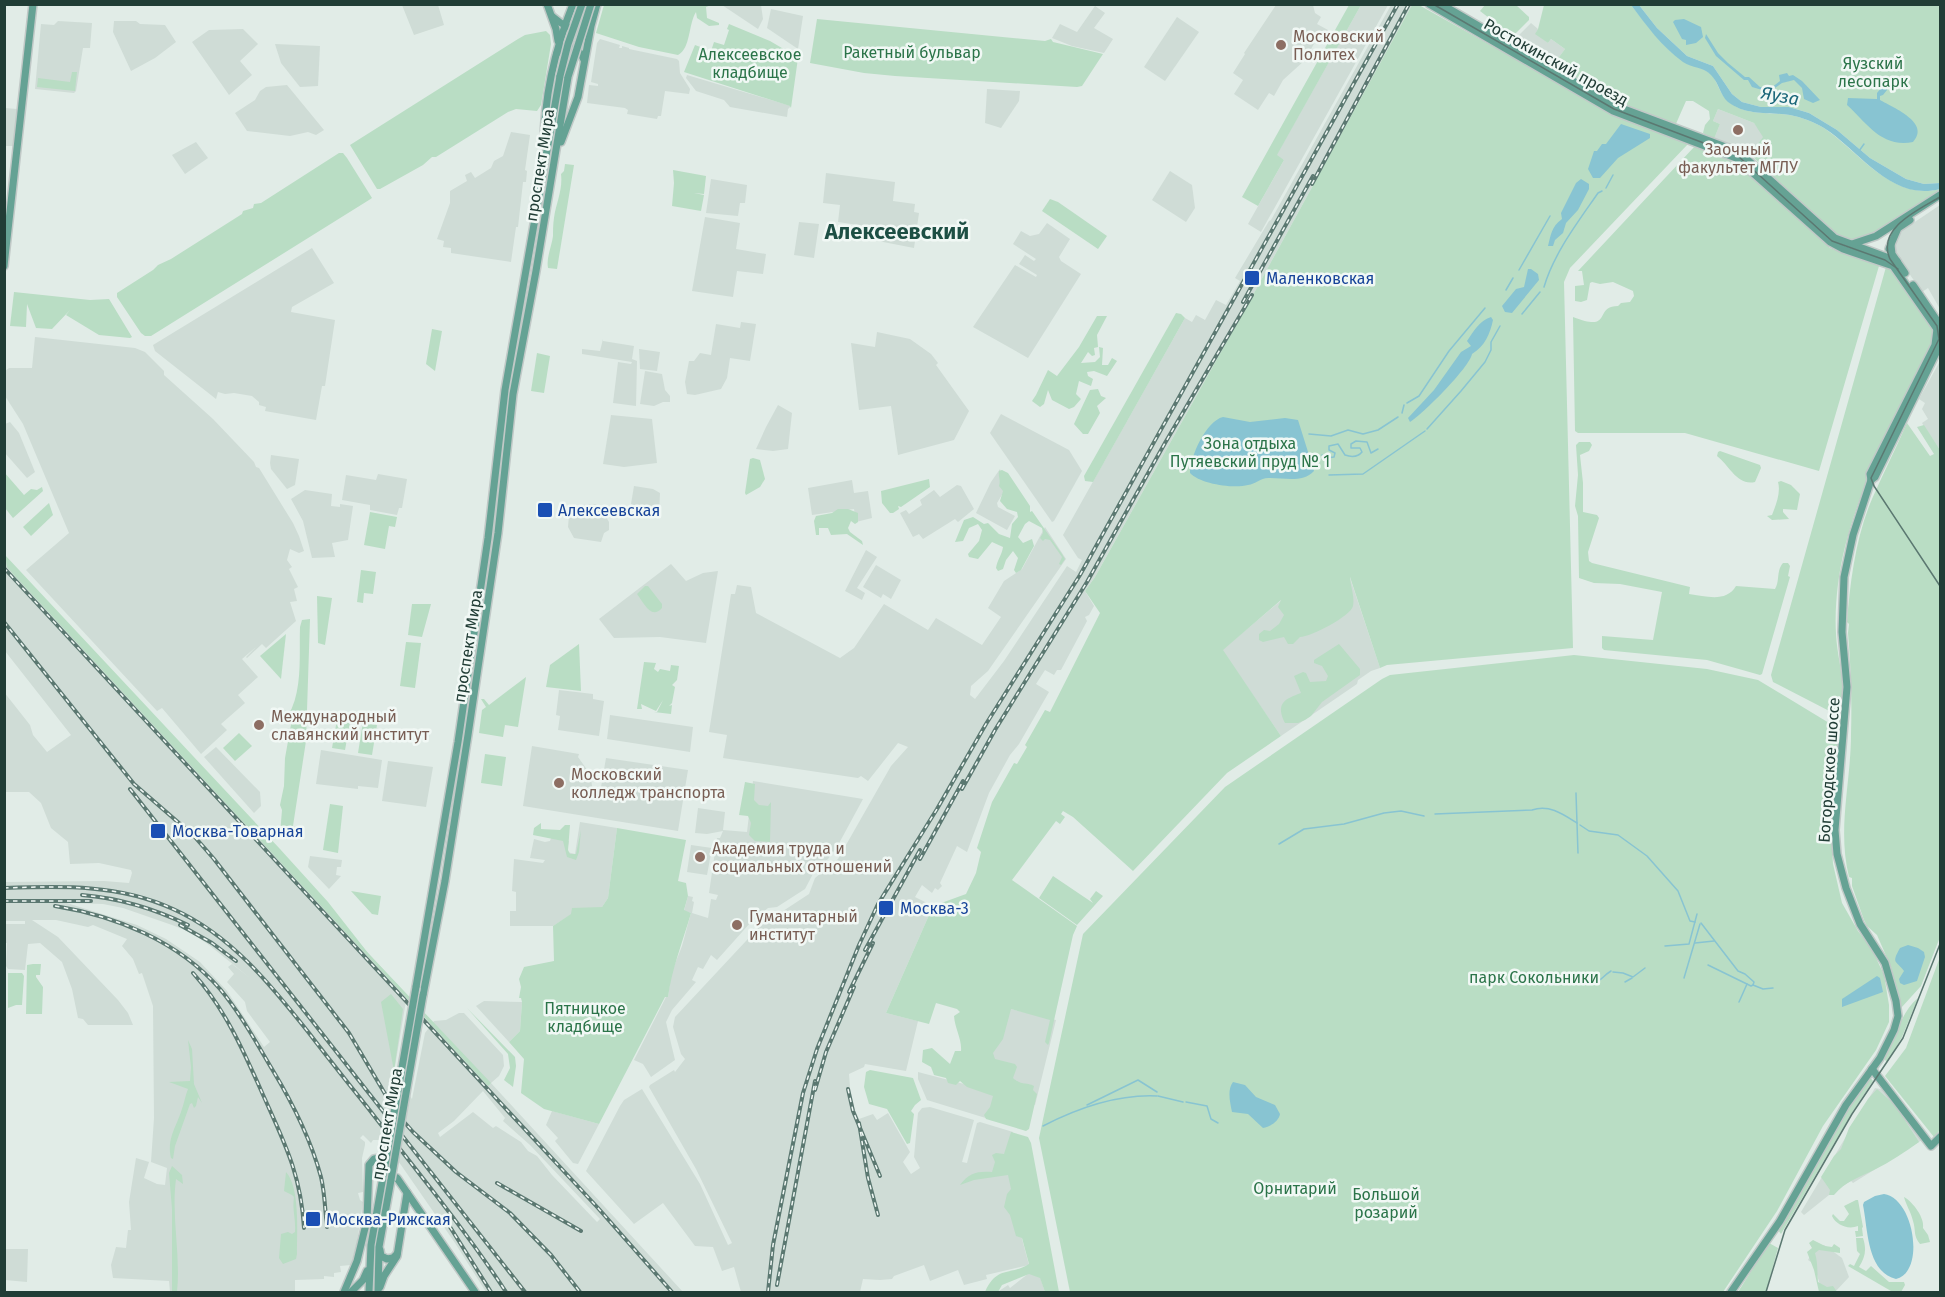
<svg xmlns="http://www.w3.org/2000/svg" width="1945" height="1297" font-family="'Fira Sans',sans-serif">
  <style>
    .built { fill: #cfdcd6; fill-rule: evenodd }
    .green { fill: #b9ddc4 }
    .water { fill: #88c4d2 }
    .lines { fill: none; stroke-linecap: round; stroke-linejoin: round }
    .stream { stroke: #88c4d2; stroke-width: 1.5 }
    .major-casing { stroke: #c1c9c7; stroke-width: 10 }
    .major { stroke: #65a294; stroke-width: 7 }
    .tram { stroke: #5b7871; stroke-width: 1.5 }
    .rail-casing { stroke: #5b7871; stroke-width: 4 }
    .rail { stroke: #f1f8f5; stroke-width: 1.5; stroke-dasharray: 4.5; stroke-linecap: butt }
    .major-bridge-casing { stroke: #c1c9c7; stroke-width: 10; stroke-linecap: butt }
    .major-bridge { stroke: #65a294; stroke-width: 7 }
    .education-dot { fill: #8d6e63; stroke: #f1f8f5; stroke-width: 2 }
    .transit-dot { fill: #1a4fb4; stroke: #f1f8f5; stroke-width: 2 }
    .labels { text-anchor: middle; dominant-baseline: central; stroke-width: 5; stroke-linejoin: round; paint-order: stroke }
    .education-label { font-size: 16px; fill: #785e54; stroke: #f1f8f5; text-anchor: start }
    .park-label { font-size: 16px; fill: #2b7449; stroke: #f1f8f5 }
    .street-label { font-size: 16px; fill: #213d36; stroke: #f1f8f5 }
    .transit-label { font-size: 16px; fill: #164399; stroke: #f1f8f5; text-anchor: start }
    .water-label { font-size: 18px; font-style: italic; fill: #1a6679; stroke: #f1f8f5 }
    .district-label { font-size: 22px; font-weight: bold; fill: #1d4f44; stroke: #f1f8f5 }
  </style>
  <rect width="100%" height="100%" fill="#e1ece7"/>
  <g class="built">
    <path d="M402 5H438L444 25 414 35Z"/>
    <path d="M722 5H761L763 19 758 29Z"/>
    <path d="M1276 5H1313L1315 13 1321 17 1317 24 1328 30 1323 40 1318 37 1304 61 1283 80 1274 96 1269 93 1258 110 1234 94 1243 80 1233 73 1245 54 1244 53Z"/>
    <path d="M1361 5H1388L1261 232 1248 224 1284 160 1276 156Z"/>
    <path d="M1391 5H1412L1254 293 1095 577 1085 591 1094 606 1089 615 1085 617 1087 621 1061 670H1057L1054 675 1045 670 1036 684 1049 692 1019 744 1010 755 989 793 967 852 957 846 940 883 942 886 938 890 935 888 932 893 922 885 915 897 933 906 886 1013 918 1021 906 1071 865 1064 864 1067 849 1074 851 1101 859 1119 873 1114 877 1120 888 1113 910 1152 903 1162 911 1174 920 1168 914 1157 918 1113 922 1108 930 1107 974 1120 962 1162 967 1163 977 1123 980 1122 1013 1132 1005 1156 1012 1169 1022 1239 1029 1265 986 1275 987 1279 964 1285 958 1270 930 1281 924 1265 894 1276 892 1279 880 1280 863 1279 860 1292H741L734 1267 722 1271 713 1247 695 1246 663 1203 634 1224 586 1171 620 1106 624 1100 642 1089 700 1184 728 1245 732 1243 696 1169 649 1087 650 1085 674 1070 675 1072 685 1059 681 1054 673 1027 675 1017 760 926 809 894 815 878 838 859 891 766 908 747 898 743 868 781 861 776 858 778 723 758 727 735 709 732 731 594H735L737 585 751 587 756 613 840 658 854 648 884 604 928 630 936 618 982 645 1001 617 988 608 1004 581 1022 569 1045 527 1066 559 988 671 971 686 970 695 975 699 1004 661 1067 566 1076 572 1082 560 1078 558 1063 535 1185 318 1192 322 1196 315 1205 320 1216 300 1226 305 1240 281 1235 278 1269 221 1271 220Z"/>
    <path d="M1095 6 1105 13 1094 28 1113 39 1104 53 1072 46 1052 38 1060 24 1077 32Z"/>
    <path d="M771 9 803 16 798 49 767 28Z"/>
    <path d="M1177 17 1199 32 1165 81 1144 67Z"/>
    <path d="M58 21 92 23 90 48H83L76 91 74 93 35 89 41 24 54 25Z"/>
    <path d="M114 21H136L140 24 165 25 176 42 155 58 131 71 113 32Z"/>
    <path d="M1531 23 1538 29 1536 33 1548 43 1551 39 1565 49 1553 65 1513 41Z"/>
    <path d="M243 29 258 44 240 61 252 75 229 95 192 42 209 30Z"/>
    <path d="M600 39 620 45 619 48H622V46L629 48V49L677 59 679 61 680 73 690 89 689 94 665 91 661 116H658L657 119 627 114 628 110 625 108 587 103 589 85 598 86V84L591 82 597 43Z"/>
    <path d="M275 44 320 46 318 86 300 87 281 63Z"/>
    <path d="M687 75 791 106 788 109 787 117 730 107 724 100 696 91 686 78Z"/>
    <path d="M287 85 324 130 316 135 308 132 290 136 247 131 235 113 255 100 260 91 266 87Z"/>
    <path d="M987 89 1020 91 1019 101 1001 128 985 123Z"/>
    <path d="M5 108 17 109 13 146H5V148Z"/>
    <path d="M1718 109 1754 123 1764 136 1750 154 1714 139 1720 124 1713 121Z"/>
    <path d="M511 132 530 135 525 170 527 171 526 182H523L518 227H516L511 262 451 253V248L443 247 444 241 437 239 450 203V191L467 181 465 175 471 172 475 178 491 168 494 161 503 156Z"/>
    <path d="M196 142 208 158 185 174 172 155Z"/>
    <path d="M1170 171 1192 185 1195 208 1186 222 1152 200Z"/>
    <path d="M826 173 895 182 893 201 915 204 914 212 919 213 914 248 878 241 872 233V227L838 222 840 205 823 203Z"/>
    <path d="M711 179 747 185 745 203H740L738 216 706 213Z"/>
    <path d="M1940 205V309L1928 288 1922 292 1897 256 1895 247 1898 238 1903 230Z"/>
    <path d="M705 217 740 223 736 249 766 254 763 274 737 271 733 297 692 291Z"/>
    <path d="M799 222 819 224 814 258 794 255Z"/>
    <path d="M1047 223 1070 239 1059 257 1061 261 1081 274 1028 358 973 327 1015 265 1036 277 1037 275 1019 264 1025 255 1034 261 1036 259 1013 244 1021 231 1030 236 1039 234Z"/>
    <path d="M312 248 334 283 292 307 291 312 335 320 325 386H322L316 420 265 411 266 407 259 405V402L252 396 234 393 225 394 218 392 216 399 155 351 153 345Z"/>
    <path d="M741 322 756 324 750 361 730 358 727 378 721 389 695 395 687 394 685 382 689 361H694L700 353 711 355 716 324 740 328Z"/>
    <path d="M877 332 910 339 931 354 938 363 936 365 969 411 954 440 898 455 891 406 859 410 851 343 875 347Z"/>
    <path d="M35 337 135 348 145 352 164 371V375L213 419 254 462 256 467 259 468 293 523 299 536 304 551 299 553 290 549 287 560 292 567 289 569 298 587 294 589 297 601 290 602 296 621 266 648 262 644 247 658 246 657 256 647 242 659 258 677 238 695 245 703 221 724 227 730 201 754 162 708 157 711 26 570 69 533 23 424 5 396V371L9 368H32Z"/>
    <path d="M603 339V341L634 346 632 359 637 361 636 406 613 403 618 362 631 364 632 362 582 354V349L600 351Z"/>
    <path d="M639 349 660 352 657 371 640 369Z"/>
    <path d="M1940 361V450L1922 423 1928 419 1922 409 1925 403 1919 399Z"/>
    <path d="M645 371 662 374 665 390 670 396V402H663L654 406 640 404Z"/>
    <path d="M778 405 792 413 788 449 773 451 756 449 766 427Z"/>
    <path d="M1001 414 1069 450 1082 471 1054 521 1052 522 990 433Z"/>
    <path d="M611 415 652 419 657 463 624 467 603 464Z"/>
    <path d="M10 422 19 433 35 472 27 478 5 453V424Z"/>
    <path d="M271 455 299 459 295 485 287 489 271 469 270 463Z"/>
    <path d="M1000 469 1006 488 997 503 998 507 1015 516 1007 530 976 513 991 482Z"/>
    <path d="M378 474 407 479 402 508H399L397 515 370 510V505L342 500 346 475 376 480Z"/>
    <path d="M852 480 854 493 868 491 872 518 856 522 854 509 812 515 808 488Z"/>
    <path d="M957 485 961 486 974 509 958 522 955 519 923 539 919 534 913 537 900 513 906 510 909 514 922 505 920 500 934 490 940 497Z"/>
    <path d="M634 486 653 489 660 493 659 515 638 512 631 504Z"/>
    <path d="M305 490 332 494 331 506 340 507V504L353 506 348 540 332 543 335 557 312 558 303 521 291 499Z"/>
    <path d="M593 504 599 505 609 522V530L604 533 601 542 574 538 568 527 569 515 583 505Z"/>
    <path d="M866 550 877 557 857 588 865 593 862 600 845 591Z"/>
    <path d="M1343 557 1380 668 1371 671 1358 680 1357 684 1281 736 1222 650 1303 582Z"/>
    <path d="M5 560 407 995 394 1072 412 1099 425 1033 434 1021 446 1020 459 1013H464L503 1055 504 1066 499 1076 491 1083 683 1292H486L455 1243 401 1165 381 1140H373L371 1143 363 1135 360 1138 365 1142V1145L362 1158 363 1192 358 1193 360 1200 363 1202 357 1242 351 1265 340 1266 341 1272 334 1273V1277L324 1276V1279L295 1280V1292H170L169 1281 113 1278 111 1265 116 1247 126 1248 128 1230H131L129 1202 136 1158 149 1162 144 1178 157 1184 165 1185 167 1168 151 1162 154 1118 153 1006 142 973 139 974 133 959 122 946 127 939 93 925 88 927 56 920H32L58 937 118 1000 128 1013 133 1025H88L83 1019 78 1018 72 989 62 962 40 943 28 944 25 970 8 969 6 966 7 943H5V924H25V921H5L4 882 104 881 129 883 132 873 131 870 99 863 70 864 68 842 51 828 41 803 29 792H5L4 692 30 725 33 735 47 752 71 735 5 651ZM67 903 103 904 123 908 172 925 190 932 209 945 250 978 232 964 228 967 234 974 227 982 245 1002 247 1011 270 1042 264 1047 227 991 200 962 166 939 137 925ZM483 1091 505 1118 503 1121 530 1145 600 1219 597 1222 552 1175 537 1156 528 1151 521 1142 496 1126 493 1128 473 1112 440 1137 438 1133 454 1121Z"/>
    <path d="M671 564 686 581 703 573 718 571 706 643 660 637 614 638 599 619Z"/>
    <path d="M876 565 901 580 891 599 883 594 881 598 863 587Z"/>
    <path d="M559 690 593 694V699L604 701 599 736 558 730 560 716 556 715Z"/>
    <path d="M610 715 693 727 690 752 607 739Z"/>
    <path d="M532 746 579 754 578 757 590 774 593 791 600 793 606 758 688 770 678 831 523 806Z"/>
    <path d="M216 747 260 792 261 806 254 813 204 757Z"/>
    <path d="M321 750 382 760 378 788 358 786V789L316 784Z"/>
    <path d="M388 761 433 767 426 807 382 801Z"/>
    <path d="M753 781 863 799 837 847 828 859 815 870 805 889 777 907 768 908 751 922 717 960 711 955 703 969 698 967 692 980 696 982 672 1010 666 1022 675 1060 651 1077 643 1064 634 1060 666 997H668L671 974 682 946 691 913 684 911 688 896 693 897 692 901 694 902 692 913 708 918 711 899 716 900 718 895 709 893 717 838H720L723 831 707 834 695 833 698 808 725 812 723 830 747 832Z"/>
    <path d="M580 822 617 828 608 898 602 907 572 914 553 926H510V911H516V892L512 891 514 859 543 863 545 860 530 858 534 839 545 842 550 841 551 838 569 841 567 852 575 854Z"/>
    <path d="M691 845 712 848 707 875 687 872Z"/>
    <path d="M310 856 342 860 341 867H337L336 875 341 876 329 889 308 867Z"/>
    <path d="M484 1001 522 1002 520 1031 509 1042 476 1006Z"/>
    <path d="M983 1002 1056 1020 1035 1105 996 1093 989 1119 927 1100 918 1079V1072L964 1084Z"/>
    <path d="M1875 1088 1881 1089 1922 1140 1853 1183 1851 1181 1834 1191 1804 1215 1801 1212Z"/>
    <path d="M552 1111 599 1124 578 1164 573 1163 555 1141 558 1138 546 1125Z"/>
    <path d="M1824 1245 1842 1258 1849 1277 1835 1292H1822L1814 1264 1808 1260 1815 1247Z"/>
    <path d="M5 1249H28L27 1282 5 1280Z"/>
    <path d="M1033 1270 1040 1277 1045 1292 999 1291 1008 1285 1010 1288Z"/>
  </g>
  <g class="green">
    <path d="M604 5H711L706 7 707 18 719 23V25L709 26 697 18 696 12C688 25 691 48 678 55L639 47 596 33Z"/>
    <path d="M1349 5H1361L1277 155 1284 160 1258 206 1242 197Z"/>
    <path d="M1412 5H1419L1619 117 1688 144 1570 268 1564 282 1573 648 1387 665 1380 668 1350 577C1350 585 1355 596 1353 606 1351 616 1311 637 1300 637L1293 644H1288L1284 637 1263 642 1259 640V634L1264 630 1270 631 1279 624 1284 615 1278 607 1281 600 1223 650 1281 736 1227 773 1133 871 1073 817 1063 811 1061 814 1065 817 1060 824 1056 821 1012 880 1077 926 1073 935 1049 1043 1048 1045 1045 1042 1050 1020 1011 1009 1003 1039 993 1053 995 1059 1015 1064 1017 1067 1013 1078C1022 1086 1026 1082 1034 1086L1033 1090 1037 1094 1029 1129 1026 1131 986 1119 984 1115 990 1107 993 1096 967 1087 960 1081 956 1085 948 1083 946 1078 934 1075 931 1067 922 1062 923 1050 932 1048 950 1064 955 1051H961C962 1039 955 1029 954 1016L960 1012 957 1009 936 1003 929 1024 886 1013 933 906 966 894 976 873 981 852 977 848 992 802 1014 763 1017 764 1027 747 1025 745 1045 710 1050 712 1095 623 1100 613 1085 591 1095 577 1254 293Z"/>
    <path d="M1485 5H1516L1529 17V20L1514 35H1511L1480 11Z"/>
    <path d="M1544 5H1631C1645 22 1658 41 1676 56 1686 64 1705 68 1712 75 1718 83 1720 95 1729 102 1746 116 1770 112 1790 115 1801 117 1814 122 1824 128 1859 152 1892 201 1940 189V192L1869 237 1861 240 1847 241 1828 230 1750 154 1763 137 1754 123 1718 109 1713 121 1720 124 1714 139 1703 133 1705 125 1710 119 1709 111 1693 101H1686L1675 126 1622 104 1553 65 1565 49 1551 39 1548 43 1535 34 1538 29Z"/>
    <path d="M1639 5H1940V183L1924 184 1906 179 1870 158 1837 130 1809 113 1789 107H1761L1742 102 1732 94 1713 66 1687 56 1657 28Z"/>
    <path d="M817 19 1045 41 1051 39 1053 42 1103 54 1082 86 1077 87 895 76 864 73 810 63Z"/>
    <path d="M729 24 770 41 787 51 786 56 791 62 794 56 798 58 791 108 790 106 684 72 695 45 703 48 702 51 710 54 714 42 724 45 729 30 727 29Z"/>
    <path d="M546 31 550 35 551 44 541 105 537 111 516 109 508 112 436 157H432L423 165 380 189H377L350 145 518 39 525 35Z"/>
    <path d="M72 72H77L75 91 37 87 38 78 70 82Z"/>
    <path d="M1695 146 1734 161 1830 248 1879 266 1819 471 1685 433H1578L1575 431 1573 317C1614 333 1593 306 1618 306L1621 303 1630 302 1634 296 1633 291 1613 282 1600 284 1592 282 1590 283 1587 300 1581 302 1575 301V286L1584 285 1582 271H1578Z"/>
    <path d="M339 153H343L347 158 372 198 369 200 151 336H145L141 333 117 297V293L153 270 158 265 171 259 242 214 243 211 253 208 254 204 261 203Z"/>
    <path d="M565 164 574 165 557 269 548 268C546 258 552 245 553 236 553 231 553 224 554 218 556 203 563 190 561 174L564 171Z"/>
    <path d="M673 170 706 176 704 194 694 193 704 195 701 211 672 206 674 183Z"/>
    <path d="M1050 199 1058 202 1107 236 1098 249 1042 211Z"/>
    <path d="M1886 267 1891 268 1932 325 1936 337C1900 419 1850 492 1838 584 1836 600 1835 618 1836 634 1837 660 1849 692 1839 716L1773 682 1771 675Z"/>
    <path d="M14 292 90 300 109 299 132 337 130 338 99 335 66 315 70 310 52 329 36 328 27 304 26 327 10 326Z"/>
    <path d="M1176 313 1181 314 1185 318 1093 482 1085 481 1084 476Z"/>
    <path d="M1097 316H1107L1097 335 1098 347 1094 348 1095 355 1092 356 1088 352 1081 363 1095 362 1100 357 1099 347 1103 348 1102 365H1108L1112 358 1117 361 1107 376 1094 371 1087 372 1088 376 1093 379 1091 386 1079 381 1076 394 1081 399 1074 407 1069 409 1052 400 1048 390 1044 404 1040 407 1032 401 1036 395 1048 370 1057 376 1079 347Z"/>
    <path d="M432 329 442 331 435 371 426 364Z"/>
    <path d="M537 353 550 356 544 393 531 391Z"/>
    <path d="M1098 389 1101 396 1106 398 1097 406 1100 413 1088 434H1083L1074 424 1090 390Z"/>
    <path d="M1907 423 1930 456 1934 454 1917 427 1924 425 1940 450V937L1921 986 1901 1008 1891 967 1877 935 1867 926 1864 920 1852 886V878L1849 877C1837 828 1851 783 1851 734 1852 701 1851 667 1848 633L1849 624 1847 622C1850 582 1856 536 1872 499 1883 474 1896 448 1907 423Z"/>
    <path d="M1579 442H1590L1592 445 1589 451 1580 455 1583 483V512L1597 515 1599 518 1588 552 1589 561 1592 563 1690 587 1689 594C1706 596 1726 603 1736 586L1775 589C1780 581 1776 571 1783 563H1788L1790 566 1788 576 1790 577 1762 674 1760 675 1707 660 1604 650 1602 648V636L1653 640 1662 592 1620 584 1594 583 1579 578 1578 516 1575 506 1578 475 1576 445Z"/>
    <path d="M1720 451 1760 465 1761 468 1755 482C1737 486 1729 465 1717 456L1718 452Z"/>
    <path d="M753 458 760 460 765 479 760 487 746 495 745 493 750 459Z"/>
    <path d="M1002 470 1008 473 1030 506V512L1032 511 1062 554 1065 559 1061 565 1059 564 1062 557 1050 540 1045 539 1043 541 1040 538 1043 533 1042 528 1029 521 1025 524 1018 537 1023 543 1032 539 1034 546 1021 570 1016 573 1014 570 1018 558 1013 551 1006 560 1003 569 998 571 996 568C997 560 1002 555 1003 547L992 542 978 559 969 557 968 554 979 541 982 530 978 524 969 528 963 541 955 542 964 520 973 517 984 524 988 523 999 534 1010 538 1012 524 1018 517 1017 512 1007 509 1000 501 1003 491 999 486C1001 480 998 477 999 471Z"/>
    <path d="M4 472 24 495 31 489 37 490 42 487 43 491 13 518 5 508Z"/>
    <path d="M929 479 930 487 901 507 898 506 899 509 893 513H890L882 503 881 491Z"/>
    <path d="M1781 481 1791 485 1800 494 1797 510 1783 509V512L1789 519 1772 520 1767 516 1772 515C1776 505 1781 492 1778 482Z"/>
    <path d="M49 503 53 515 31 536 23 527Z"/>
    <path d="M838 509H848L858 513V522L855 524 851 521 848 528 850 532 862 541 863 545 847 534 831 535 828 528H819V535H816L814 521 816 516 832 513Z"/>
    <path d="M370 512 397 517 395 527 389 526 385 549 364 545Z"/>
    <path d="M5 555 280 849 328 902 368 953 491 1083 488 1086 13 574 7 567Z"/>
    <path d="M361 570 376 572 373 594 364 593 363 603 357 602Z"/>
    <path d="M645 586H648L662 604V608C651 620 644 603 637 594Z"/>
    <path d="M317 596 332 598 325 645 318 643Z"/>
    <path d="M412 604H431L422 637 408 635Z"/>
    <path d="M310 619 306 741 291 839 280 834 282 810 280 805 284 786 285 758 292 719 288 716C303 690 299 656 300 627L302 620Z"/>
    <path d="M286 634 281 679 260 656Z"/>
    <path d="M406 642 421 643 415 688 400 686Z"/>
    <path d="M579 644 581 691 546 687 550 665Z"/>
    <path d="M1339 644 1360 669V675L1322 702 1311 716 1305 720 1298 723H1285C1275 703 1285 699 1301 693L1294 676 1303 672 1306 673 1310 682 1326 681 1328 676 1322 666 1314 663V660Z"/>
    <path d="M1574 655 1707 669 1758 680 1839 729 1830 820 1833 864 1842 903 1858 931 1872 949 1884 975 1889 1005V1022L1876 1050 1823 1126 1777 1211 1723 1292H1070L1039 1138 1083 934 1225 787 1382 679 1390 675Z"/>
    <path d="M644 662 656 663 654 669 658 672 660 669 670 671 671 665 679 666 677 680 672 685 675 687 672 703 669 706 672 705 671 714 654 712H657L663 700 656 711 641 704 642 709H637Z"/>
    <path d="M526 677 518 727 505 725 503 737 479 733 482 710 486 707 481 699H484L489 705Z"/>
    <path d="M338 714 351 717 345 750 332 748Z"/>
    <path d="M363 722 377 725 372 755 358 753Z"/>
    <path d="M239 733 252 746 235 761 223 748Z"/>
    <path d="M485 754 506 757 502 786 481 783Z"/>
    <path d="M745 782 755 784 754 800 759 805 768 806 771 802 770 842 755 841 749 835 751 823 748 816 739 815Z"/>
    <path d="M330 804 343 806 338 853 323 850Z"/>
    <path d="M541 823V829L560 830 565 825H570L568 850 570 854H576L581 830 579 852 576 860 567 857 563 841 533 835 534 828Z"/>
    <path d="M617 828 686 840 678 881 686 883 688 896 684 910 691 913C683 941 672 968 668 997H665L599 1124 544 1109 521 1093 524 1059 509 1042 520 1031 522 1002 521 998H519L521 987 519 979 524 967 554 961 553 926 571 914 572 908 602 907 608 898Z"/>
    <path d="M1053 876 1093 903 1090 899 1096 891 1103 896 1077 925 1039 898Z"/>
    <path d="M351 891 381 896 378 915 372 914Z"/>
    <path d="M1940 957V1130L1934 1137 1885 1076 1906 1048Z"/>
    <path d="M33 964H41L40 975H36V977L43 987 42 1014H26L27 965Z"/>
    <path d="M8 973H22L24 976 22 1005H16L8 1008Z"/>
    <path d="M391 994 403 1009 394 1071 381 1002Z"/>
    <path d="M1918 998 1902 1037 1887 1063 1884 1058C1898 1036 1899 1014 1918 998Z"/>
    <path d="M467 1008 515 1057 516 1066 513 1087 504 1080 510 1068 508 1054Z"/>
    <path d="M188 1040 192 1049 194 1084 202 1103 198 1097 196 1106 194 1108 192 1103 190 1104 175 1146 173 1159 171 1158C167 1139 175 1129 181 1112 184 1104 185 1096 188 1089L169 1082 190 1081 191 1067Z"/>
    <path d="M870 1070 913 1078 921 1100 915 1105 911 1111 914 1114 910 1143 907 1144 887 1109 869 1104 864 1087 866 1072Z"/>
    <path d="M1870 1077 1873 1081 1852 1113 1781 1234 1778 1230 1847 1108Z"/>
    <path d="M1877 1089 1895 1105 1919 1142C1905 1152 1890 1162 1874 1170 1858 1178 1846 1181 1834 1195H1829L1830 1190 1821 1177 1834 1156 1841 1149 1849 1128 1868 1099Z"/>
    <path d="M1011 1132 1028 1137 1031 1143 1059 1292H1045L1040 1278 1029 1274 1002 1285 998 1292H985C997 1265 1010 1276 1029 1264L1022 1238 1016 1236 1010 1215 1004 1207 1007 1194 1011 1189 1008 1175 974 1180 960 1185C969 1173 977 1171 992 1172L995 1162 992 1155 996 1153 1004 1154Z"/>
    <path d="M172 1166 182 1175 183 1184 176 1179C171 1217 181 1255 177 1292H172V1209L169 1173Z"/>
    <path d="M286 1172C300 1187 297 1232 297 1254L296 1259 283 1264 279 1258 281 1234 288 1232 292 1234 295 1232C296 1220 292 1209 294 1197L292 1195 284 1191Z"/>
    <path d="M1904 1197C1913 1202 1925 1218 1923 1228L1928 1235 1930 1242 1920 1244C1913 1236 1916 1230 1913 1221 1911 1212 1906 1205 1904 1197Z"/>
    <path d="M1856 1200H1858L1863 1227 1862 1228 1863 1236 1856 1237 1855 1231H1858V1226C1848 1230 1836 1225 1832 1216L1833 1214 1840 1221H1844L1849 1214 1844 1206Z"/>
    <path d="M1856 1238H1863C1867 1250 1865 1257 1859 1267L1866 1271 1871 1266 1889 1282H1904L1905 1285 1901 1292 1891 1291 1848 1266 1850 1264 1854 1266 1860 1254 1857 1251Z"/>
    <path d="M1813 1240 1825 1246 1832 1247 1834 1244 1840 1248V1253L1819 1250 1815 1253C1818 1263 1817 1272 1818 1282L1827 1287 1833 1286 1837 1292H1819L1814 1270 1807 1252 1812 1248 1809 1243Z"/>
    <path d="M1769 1243 1778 1248 1766 1292H1738Z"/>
  </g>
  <g class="water">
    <path d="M1631 5H1639L1657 28 1687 56 1713 66 1732 94 1742 102 1761 107H1789L1809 113 1837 130 1870 158 1906 179 1924 184 1940 183V189C1891 202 1860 151 1824 128 1814 122 1801 117 1790 115 1770 112 1746 116 1728 102 1720 95 1719 83 1711 75 1704 67 1692 68 1683 62 1662 47 1646 25 1631 5Z"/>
    <path d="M1684 19 1701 27 1703 37 1696 43 1686 45V40L1682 39 1673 22 1675 20Z"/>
    <path d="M1706 34 1718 53 1728 63 1745 77H1749L1760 87 1771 88 1780 81 1779 75 1787 73 1789 76 1793 75 1802 81 1820 100 1813 103 1804 99 1802 88 1794 80 1782 83 1769 92 1752 87 1748 80H1744L1716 56 1705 38Z"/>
    <path d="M1882 87 1887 88V90L1883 95 1880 96V100C1894 108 1931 123 1913 142 1881 148 1867 123 1847 105L1848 98 1877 99V93Z"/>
    <path d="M1621 124 1650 134V138L1618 158 1600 178H1593L1588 169 1594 151H1597L1602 144H1606Z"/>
    <path d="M1581 179 1589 184V189L1578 210 1566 223 1563 233 1555 240 1553 246H1548C1551 235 1551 227 1562 219L1561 213 1576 183Z"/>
    <path d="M1528 269H1531L1538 274 1539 280 1512 313 1505 312 1502 306 1516 289 1524 287Z"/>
    <path d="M1491 317 1493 320C1490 334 1485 346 1472 354 1470 367 1422 415 1410 422L1408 418 1434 390 1461 352 1471 346 1467 341C1474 331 1479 321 1491 317Z"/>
    <path d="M1223 417 1250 422 1285 418 1298 420 1314 471C1303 483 1285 478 1270 478 1261 477 1256 484 1248 485 1234 489 1200 484 1190 473 1190 457 1206 421 1223 417Z"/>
    <path d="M1908 945 1918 948 1924 952 1925 957 1917 981 1904 985 1900 983 1899 979 1904 971C1896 960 1891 964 1900 948Z"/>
    <path d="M1877 976 1880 978 1883 992 1842 1007V999Z"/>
    <path d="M1233 1082 1245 1085 1256 1097 1275 1105 1280 1114C1279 1121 1270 1127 1263 1128L1248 1114 1232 1112C1230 1102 1227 1090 1233 1082Z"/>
    <path d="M1884 1194C1914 1198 1926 1272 1896 1279 1867 1272 1868 1230 1863 1205L1864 1202 1875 1196Z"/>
  </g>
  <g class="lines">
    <g class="stream">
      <path d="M1859 151 1864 144"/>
      <path d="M1606 188 1613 175"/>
      <path d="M1519 270 1550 216"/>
      <path d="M1544 287C1554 253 1578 222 1598 193L1602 191"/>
      <path d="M1506 290 1513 278"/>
      <path d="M1522 314 1540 292"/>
      <path d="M1407 403 1419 396 1449 351 1485 308"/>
      <path d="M1402 413 1404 405"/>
      <path d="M1427 429 1461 391 1485 362 1491 350V342L1500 326"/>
      <path d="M1309 434 1331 436 1348 430 1363 434 1378 430 1398 417"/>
      <path d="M1322 455 1326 458 1334 457 1335 453 1329 450V446L1338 444 1345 455C1351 457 1358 457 1362 452L1360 448H1351V444L1356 441 1367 442 1371 453 1378 449"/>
      <path d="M1329 475 1363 474 1425 431"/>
      <path d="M1576 793 1578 853"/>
      <path d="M1435 814 1532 810C1549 804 1563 814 1577 823"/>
      <path d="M1580 825 1589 831 1618 835 1647 856 1678 891 1690 921 1695 922"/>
      <path d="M1279 844 1304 829 1344 824 1384 813 1401 811 1424 816"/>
      <path d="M1701 923 1738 971 1745 974 1754 982 1753 985 1763 989 1773 988"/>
      <path d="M1695 943 1714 941"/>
      <path d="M1665 946 1689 944 1697 914"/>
      <path d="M1708 965 1751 986 1753 985"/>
      <path d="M1613 972 1623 973 1633 977 1645 968"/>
      <path d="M1684 978 1700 924"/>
      <path d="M1587 981C1606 981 1598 979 1611 971"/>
      <path d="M1625 982 1632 978"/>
      <path d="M1739 1002 1747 984"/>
      <path d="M1158 1096 1183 1102"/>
      <path d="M1186 1102 1207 1106 1211 1119 1218 1123"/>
      <path d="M1087 1105 1138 1080 1157 1092"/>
      <path d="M1043 1126C1078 1108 1116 1094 1157 1096"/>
    </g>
    <defs>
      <g id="major">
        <path d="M547 4 556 29 558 41"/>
        <path d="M1429 4 1613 111 1736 158 1830 242 1843 249 1893 266 1939 332"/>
        <path d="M1441 4 1616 106 1739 152 1835 238 1897 261"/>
        <path d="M553 17C562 25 573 32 587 29"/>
        <path d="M557 53 561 48C572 44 580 50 584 60"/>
        <path d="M561 142 578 97 591 26 597 4"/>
        <path d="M544 145C544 97 555 49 573 4"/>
        <path d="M1852 244 1876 236 1940 195"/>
        <path d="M1891 245 1892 254 1905 273"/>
        <path d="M1889 249 1898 228 1910 220"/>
        <path d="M4 266 33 4"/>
        <path d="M1913 285 1940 325"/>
        <path d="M1871 480 1875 477 1940 345"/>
        <path d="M416 987 458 742 488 538 505 390 560 76"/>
        <path d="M423 995 445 881 468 735 498 533 513 394 536 271 568 77"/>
        <path d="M1872 1069 1931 1146 1940 1137"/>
        <path d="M397 1178 475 1292"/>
        <path d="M380 1250 381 1256 387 1259 393 1258 397 1254"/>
        <path d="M380 1287 384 1276 397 1256 407 1193"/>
        <path d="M344 1292 357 1261 367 1220 369 1165 374 1159 380 1158"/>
        <path d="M351 1292 363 1280 367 1271"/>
        <path d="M369 1292 371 1245 384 1171"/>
        <path d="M378 1292 379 1247 391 1180"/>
        <path d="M1731 1292 1780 1221 1846 1105 1880 1058 1894 1030 1898 1016 1896 1001 1885 963 1860 924 1846 888 1837 854 1835 830 1847 687 1842 632 1844 577 1853 535 1871 480 1870 474 1935 345 1937 329"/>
      </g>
    </defs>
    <use href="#major" class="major-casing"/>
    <use href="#major" class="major"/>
    <g class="tram">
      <path d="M1433 4 1614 109 1738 156 1832 241 1885 260 1898 269"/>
      <path d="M1940 197C1920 209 1876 228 1890 259L1937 326 1939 339 1871 478 1874 486 1940 586"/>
      <path d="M1766 1292 1785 1230 1852 1114 1903 1038 1940 944"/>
    </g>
    <defs>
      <g id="rail">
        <path d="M1312 184 1409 4"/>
        <path d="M1243 302 1313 176"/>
        <path d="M4 568 598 1208 672 1292"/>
        <path d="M4 622 134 784 194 836 214 859 349 1033 397 1114 413 1132 456 1172 510 1213 551 1255 580 1292"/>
        <path d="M130 789 525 1292"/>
        <path d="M962 789 995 730 1087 582 1165 443 1252 295"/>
        <path d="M920 859 963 781"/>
        <path d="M4 888C63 886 119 884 173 909 231 935 270 984 309 1033 328 1058 348 1083 368 1108 415 1169 464 1228 506 1292"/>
        <path d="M82 895C119 898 155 909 188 925"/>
        <path d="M4 901H91"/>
        <path d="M55 906C116 916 178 941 220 989 240 1013 256 1042 272 1069 292 1102 311 1140 321 1177 325 1194 325 1211 327 1227"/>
        <path d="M180 925 212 943 236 961"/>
        <path d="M865 950 920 850"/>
        <path d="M193 973C226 1010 244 1052 264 1097 285 1144 301 1175 304 1228"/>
        <path d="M849 992 873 943"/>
        <path d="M848 1089 853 1111 880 1176"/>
        <path d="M815 1090 826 1052 854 987"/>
        <path d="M859 1123 868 1178 878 1215"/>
        <path d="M497 1183 581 1231"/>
        <path d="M445 1219 491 1292"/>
        <path d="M777 1285 815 1081"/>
        <path d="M768 1292 773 1245 803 1093 817 1049 859 945 878 904 937 809 986 724 1080 575 1398 4"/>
      </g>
    </defs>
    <use href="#rail" class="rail-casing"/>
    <use href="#rail" class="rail"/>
    <defs>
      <g id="major-bridge">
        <path d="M560 76 568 44 582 4"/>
        <path d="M568 77 591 4"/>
        <path d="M384 1171 416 987"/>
        <path d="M391 1180 423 995"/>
      </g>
    </defs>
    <use href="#major-bridge" class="major-bridge-casing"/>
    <use href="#major-bridge" class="major-bridge"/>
  </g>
  <g class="education-dot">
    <circle cx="1281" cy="45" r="6"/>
    <circle cx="1738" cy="130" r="6"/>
    <circle cx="259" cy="725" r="6"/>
    <circle cx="559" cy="783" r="6"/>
    <circle cx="700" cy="857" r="6"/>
    <circle cx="737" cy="925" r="6"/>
  </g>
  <g class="transit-dot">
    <rect x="1244" y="270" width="16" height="16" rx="3"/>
    <rect x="537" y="502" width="16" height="16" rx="3"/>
    <rect x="150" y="823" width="16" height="16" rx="3"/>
    <rect x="878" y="900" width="16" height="16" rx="3"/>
    <rect x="305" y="1211" width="16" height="16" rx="3"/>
  </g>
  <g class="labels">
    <g class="education-label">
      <text x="1293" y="36">Московский<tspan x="1293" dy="18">Политех</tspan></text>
      <text x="1738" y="149" text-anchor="middle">Заочный<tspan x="1738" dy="18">факультет МГЛУ</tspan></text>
      <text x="271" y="716">Международный<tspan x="271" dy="18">славянский институт</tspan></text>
      <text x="571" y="774">Московский<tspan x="571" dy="18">колледж транспорта</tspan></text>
      <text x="712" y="848">Академия труда и<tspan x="712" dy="18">социальных отношений</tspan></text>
      <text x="749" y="916">Гуманитарный<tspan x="749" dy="18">институт</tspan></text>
    </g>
    <g class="park-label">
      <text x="912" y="52">Ракетный бульвар</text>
      <text x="750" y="54">Алексеевское<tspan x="750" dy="18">кладбище</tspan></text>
      <text x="1873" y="63">Яузский<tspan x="1873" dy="18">лесопарк</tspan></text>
      <text x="1250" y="443">Зона отдыха<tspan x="1250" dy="18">Путяевский пруд № 1</tspan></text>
      <text x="1534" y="977">парк Сокольники</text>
      <text x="585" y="1008">Пятницкое<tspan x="585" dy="18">кладбище</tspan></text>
      <text x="1295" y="1188">Орнитарий</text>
      <text x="1386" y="1194">Большой<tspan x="1386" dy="18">розарий</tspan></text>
    </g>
    <g class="street-label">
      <text transform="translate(1556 62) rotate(29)">Ростокинский проезд</text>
      <text transform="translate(540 165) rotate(-81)">проспект Мира</text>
      <text transform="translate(468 646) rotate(-81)">проспект Мира</text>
      <text transform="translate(1829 770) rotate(-86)">Богородское шоссе</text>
      <text transform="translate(387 1124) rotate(-80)">проспект Мира</text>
    </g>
    <g class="transit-label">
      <text x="1266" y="278">Маленковская</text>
      <text x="558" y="510">Алексеевская</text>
      <text x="172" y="831">Москва-Товарная</text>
      <text x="900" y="908">Москва-3</text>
      <text x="326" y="1219">Москва-Рижская</text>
    </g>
    <g class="water-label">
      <text transform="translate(1780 96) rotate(11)">Яуза</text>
    </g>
    <g class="district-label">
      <text x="897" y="231">Алексеевский</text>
    </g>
  </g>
  <rect width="1945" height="1297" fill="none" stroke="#213d36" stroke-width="12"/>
</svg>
